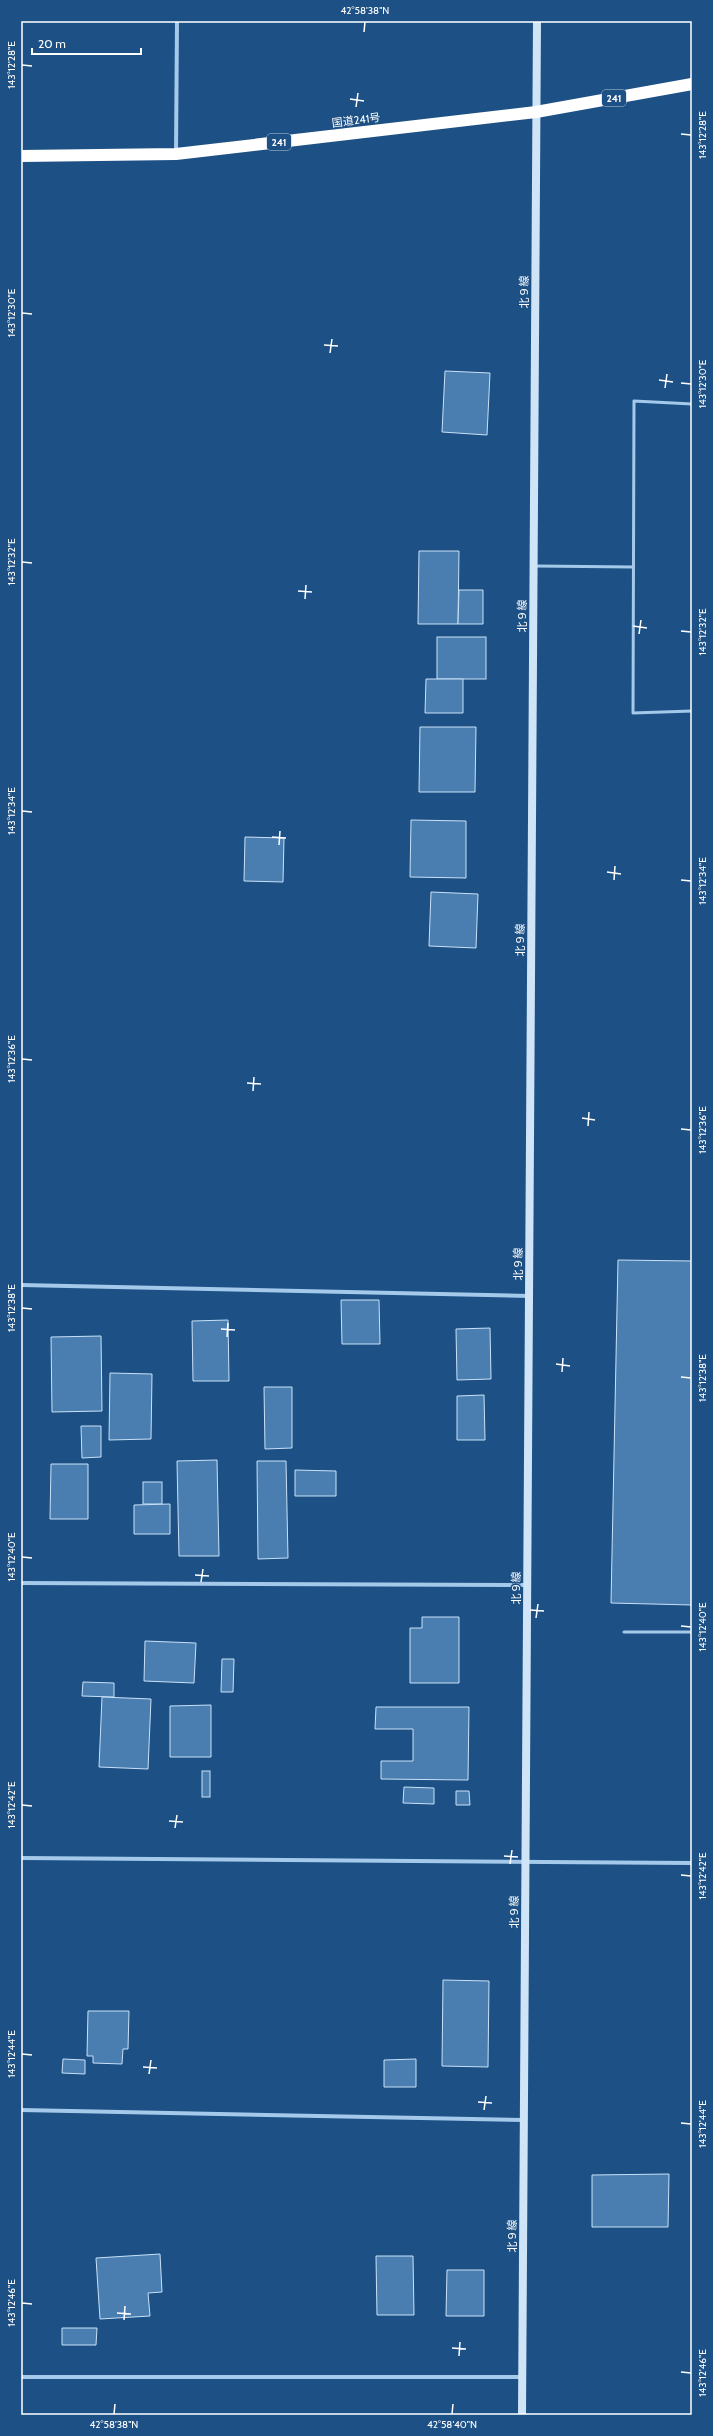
<svg xmlns="http://www.w3.org/2000/svg" width="713" height="2436" font-family="Cabin,'Noto Sans JP',sans-serif">
  <style>
    .building { fill: #4a7eb0; stroke: #c9e1f8 }
    .lines { fill: none; stroke-linecap: round; stroke-linejoin: round }
    .lane { stroke: #a5c9ea; stroke-width: 3 }
    .street { stroke: #a5c9ea; stroke-width: 4 }
    .secondary { stroke: #d0e4f8; stroke-width: 8 }
    .highway { stroke: #fff; stroke-width: 12 }
    .ticks { fill: none; stroke: #fff; stroke-width: 1.5 }
    .labels { text-anchor: middle; dominant-baseline: central; stroke-width: 3; stroke-linejoin: round; paint-order: stroke }
    .shield { fill: #1d5185; stroke: #bbcbda; stroke-width: 1 }
    .shield-label { font-size: 10px; font-weight: bold; fill: #fff }
    .street-label { font-size: 11px; fill: #fff; stroke: #1d5185 }
    .neatline { fill: none; stroke: #fff; stroke-width: 1.5 }
    .ticks-label { font-size: 10px; text-anchor: middle; fill: #fff }
  </style>
  <rect width="100%" height="100%" fill="#1d5185"/>
  <g class="building">
    <path d="M445 371 490 373 487 435 442 432Z"/>
    <path d="M419 551H459L458 624H418Z"/>
    <path d="M459 590H483V624H458Z"/>
    <rect x="437" y="637" width="49" height="42"/>
    <path d="M426 679H463V713H425Z"/>
    <path d="M420 727H476L475 792H419Z"/>
    <path d="M411 820 466 821V878L410 877Z"/>
    <path d="M245 837 284 838 283 882 244 881Z"/>
    <path d="M431 892 478 894 476 948 429 946Z"/>
    <path d="M618 1260 692 1261V1605L611 1603Z"/>
    <path d="M341 1300H379L380 1344H342Z"/>
    <path d="M228 1320 229 1381H193L192 1321Z"/>
    <path d="M490 1328 491 1379 457 1380 456 1329Z"/>
    <path d="M101 1336 102 1411 52 1412 51 1337Z"/>
    <path d="M110 1373 152 1374 151 1439 109 1440Z"/>
    <path d="M264 1387H292V1448L265 1449Z"/>
    <path d="M484 1395 485 1440H457V1396Z"/>
    <path d="M81 1426H101V1457L82 1458Z"/>
    <path d="M217 1460 219 1556H179L177 1461Z"/>
    <path d="M257 1461H286L288 1558 258 1559Z"/>
    <path d="M51 1464H88V1519H50Z"/>
    <path d="M295 1470 336 1471V1496H295Z"/>
    <rect x="143" y="1482" width="19" height="22"/>
    <path d="M170 1504V1534H134V1505Z"/>
    <path d="M422 1617H459V1683H410V1628H422Z"/>
    <path d="M145 1641 196 1643 194 1683 144 1681Z"/>
    <path d="M222 1659H234L233 1692H221Z"/>
    <path d="M83 1682 114 1683V1697L82 1696Z"/>
    <path d="M102 1697 151 1699 148 1769 99 1767Z"/>
    <path d="M211 1705V1757H170V1706Z"/>
    <path d="M376 1707H469L468 1780 381 1779V1761H413V1729H375Z"/>
    <rect x="202" y="1771" width="8" height="26"/>
    <path d="M404 1787 434 1788V1804L403 1803Z"/>
    <path d="M456 1791H469L470 1805H456Z"/>
    <path d="M443 1980 489 1981 488 2067 442 2066Z"/>
    <path d="M88 2011H129L128 2049H123L122 2064 93 2063V2056H87Z"/>
    <path d="M63 2059 85 2060V2074L62 2073Z"/>
    <path d="M416 2059V2087H384V2060Z"/>
    <path d="M669 2174 668 2227H592V2175Z"/>
    <path d="M160 2254 162 2292 148 2293 150 2316 100 2319 96 2258Z"/>
    <path d="M376 2256H413L414 2315H377Z"/>
    <path d="M447 2270H484V2316H446Z"/>
    <path d="M62 2328H97L96 2345H62Z"/>
  </g>
  <g class="lines">
    <g class="lane">
      <path d="M692 404 634 401 633 713 692 711"/>
      <path d="M535 566 633 567"/>
      <path d="M624 1632H692"/>
    </g>
    <g class="street">
      <path d="M176 153 177 21"/>
      <path d="M21 1285 529 1296"/>
      <path d="M21 1583 527 1585"/>
      <path d="M21 1858 692 1863"/>
      <path d="M21 2110 524 2120"/>
      <path d="M21 2377H522"/>
    </g>
    <path class="secondary" d="M522 2415 537 21"/>
    <path class="highway" d="M21 156 176 154 536 112 692 84"/>
  </g>
  <path class="ticks" d="M364 32 365 22M22 65 32 66M350 99 364 101M356 107 358 93M681 134 691 135M22 313 32 314M324 345 338 346M330 353 332 339M659 380 673 382M681 383 691 384M665 388 667 374M22 562 32 563M298 591 312 592M305 599 306 585M633 626 647 628M681 631 691 632M639 634 641 620M22 811 32 812M272 837 286 838M279 845 280 831M607 872 621 874M614 880 615 866M681 880 691 881M22 1059 32 1060M247 1083 261 1084M253 1091 254 1077M582 1118 595 1120M588 1126 589 1112M681 1129 691 1130M22 1308 32 1309M221 1329 235 1330M227 1337 228 1323M556 1364 570 1366M562 1372 563 1358M681 1377 691 1378M22 1557 32 1558M195 1575 209 1576M201 1582 203 1569M530 1610 544 1611M536 1618 538 1604M681 1626 691 1627M22 1805 32 1806M169 1821 183 1822M175 1828 177 1815M504 1856 518 1857M510 1864 512 1850M681 1875 691 1876M22 2054 32 2055M143 2067 157 2068M149 2074 151 2060M478 2102 492 2103M484 2110 486 2096M681 2123 691 2124M22 2303 32 2304M117 2313 131 2314M124 2320 125 2306M452 2348 466 2349M459 2356 460 2342M681 2372 691 2373M114 2414 115 2404M452 2414 453 2404"/>
  <g class="labels">
    <g class="shield">
      <rect x="602" y="90" width="24" height="16" rx="3"/>
      <rect x="267" y="134" width="24" height="16" rx="3"/>
    </g>
    <g class="shield-label">
      <text x="614" y="98">241</text>
      <text x="279" y="142">241</text>
    </g>
    <g class="street-label">
      <text transform="translate(356 120) rotate(-7)">国道241号</text>
      <text transform="translate(524 292) rotate(-90)">北９線</text>
      <text transform="translate(522 616) rotate(-90)">北９線</text>
      <text transform="translate(520 940) rotate(-90)">北９線</text>
      <text transform="translate(518 1264) rotate(-90)">北９線</text>
      <text transform="translate(516 1588) rotate(-90)">北９線</text>
      <text transform="translate(514 1912) rotate(-90)">北９線</text>
      <text transform="translate(512 2236) rotate(-90)">北９線</text>
    </g>
  </g>
  <rect width="713" height="2436" fill="none" stroke="#1d5185" stroke-width="44"/>
  <path d="M32 48v6h109v-6" fill="none" stroke="#ffffff" stroke-width="2"/>
  <text x="38" y="48" font-size="12" fill="#ffffff" stroke="#1d5185" stroke-width="3" paint-order="stroke">20 m</text>
  <rect x="22" y="22" width="669" height="2392" class="neatline"/>
  <g class="ticks-label">
    <text x="365" y="14">42°58'38"N</text>
    <text transform="translate(11 65) rotate(-90)" y="4">143°12'28"E</text>
    <text transform="translate(702 135) rotate(-90)" y="4">143°12'28"E</text>
    <text transform="translate(11 313) rotate(-90)" y="4">143°12'30"E</text>
    <text transform="translate(702 384) rotate(-90)" y="4">143°12'30"E</text>
    <text transform="translate(11 562) rotate(-90)" y="4">143°12'32"E</text>
    <text transform="translate(702 632) rotate(-90)" y="4">143°12'32"E</text>
    <text transform="translate(11 811) rotate(-90)" y="4">143°12'34"E</text>
    <text transform="translate(702 881) rotate(-90)" y="4">143°12'34"E</text>
    <text transform="translate(11 1059) rotate(-90)" y="4">143°12'36"E</text>
    <text transform="translate(702 1130) rotate(-90)" y="4">143°12'36"E</text>
    <text transform="translate(11 1308) rotate(-90)" y="4">143°12'38"E</text>
    <text transform="translate(702 1378) rotate(-90)" y="4">143°12'38"E</text>
    <text transform="translate(11 1557) rotate(-90)" y="4">143°12'40"E</text>
    <text transform="translate(702 1627) rotate(-90)" y="4">143°12'40"E</text>
    <text transform="translate(11 1805) rotate(-90)" y="4">143°12'42"E</text>
    <text transform="translate(702 1876) rotate(-90)" y="4">143°12'42"E</text>
    <text transform="translate(11 2054) rotate(-90)" y="4">143°12'44"E</text>
    <text transform="translate(702 2124) rotate(-90)" y="4">143°12'44"E</text>
    <text transform="translate(11 2303) rotate(-90)" y="4">143°12'46"E</text>
    <text transform="translate(702 2373) rotate(-90)" y="4">143°12'46"E</text>
    <text x="114" y="2428">42°58'38"N</text>
    <text x="452" y="2428">42°58'40"N</text>
  </g>
</svg>
